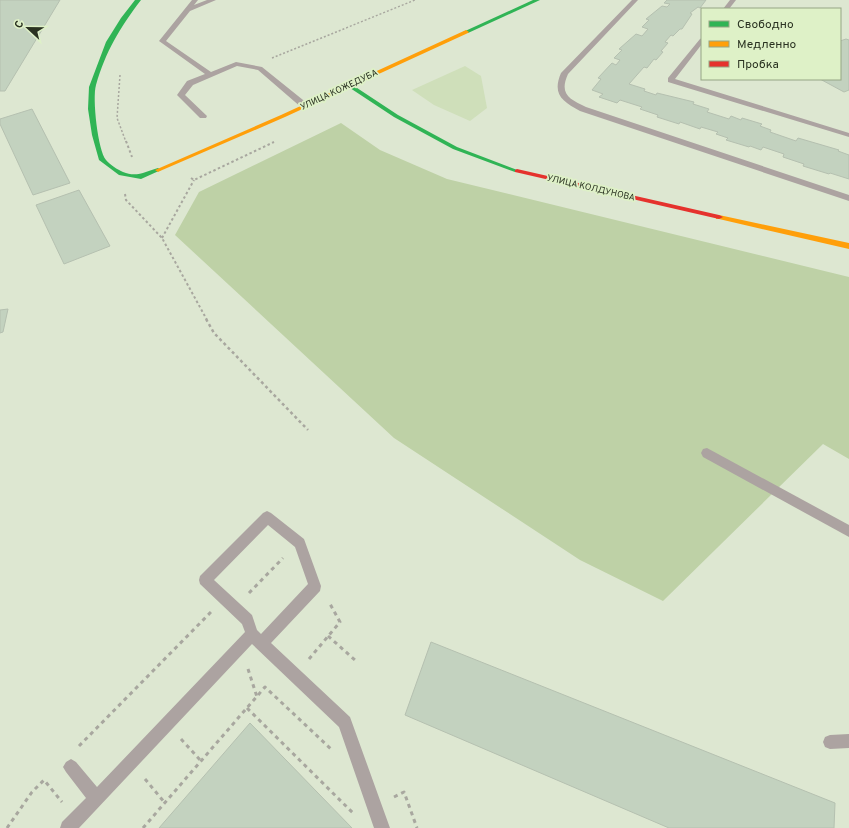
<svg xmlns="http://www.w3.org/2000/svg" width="849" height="828" font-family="Overpass,sans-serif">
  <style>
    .green { fill: #cfdfba }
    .forest { fill: #bed1a6 }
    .building { fill: #c3d2bf; stroke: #b5c0b0 }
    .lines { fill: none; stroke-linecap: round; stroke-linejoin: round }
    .path-far3 { stroke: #a8a79f; stroke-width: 1.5; stroke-dasharray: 2 2; stroke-linecap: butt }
    .path-far2 { stroke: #a8a79f; stroke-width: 2; stroke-dasharray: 2.5 2.5; stroke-linecap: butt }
    .path-far1 { stroke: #a8a79f; stroke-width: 2.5; stroke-dasharray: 3 3; stroke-linecap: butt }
    .path { stroke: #a8a79f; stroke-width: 3; stroke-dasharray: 4 4; stroke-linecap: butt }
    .lane { fill: #aca3a1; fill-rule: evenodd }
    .fast { fill: #30b455; fill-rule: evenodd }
    .slow { fill: #ff9f0a; fill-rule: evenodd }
    .jam { fill: #e5322d; fill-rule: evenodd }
    .labels { text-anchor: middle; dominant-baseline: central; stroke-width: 3.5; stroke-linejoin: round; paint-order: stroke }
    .far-street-label { font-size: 9px; fill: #2a3221; stroke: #def1c7 }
  </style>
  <rect width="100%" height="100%" fill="#dde7d1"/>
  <path class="green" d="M465 66 481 76 487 108 470 121 434 105 412 90Z"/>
  <path class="forest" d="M341 123 380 150 447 179 849 277V459L823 444 663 601 580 560 394 438 175 235 199 192Z"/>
  <g class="building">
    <path d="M0 0H60L5 91H0Z"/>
    <path d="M667 0H706L700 8 698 7 690 13 692 14 682 29H680L673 36 671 35 665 42 668 43 661 51 663 52 656 60 654 59 647 68 644 67 629 84 645 89 644 91 656 95 657 93 694 102 693 104 709 109 707 112 729 119 731 116 741 120 742 118 762 124 760 126 771 130 770 132 796 141 798 138 839 150 838 151 849 155V179L830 173 829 174 803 166 804 164 783 157 784 154 763 147 761 150 750 146 749 147 726 140 728 138 716 134 718 132 701 127 700 129 680 122 679 124 657 117 658 115 640 109 642 107 620 100 617 103 599 97 603 94 592 90 601 79 598 78 612 63 616 65 620 60 614 58 622 50 619 49 636 34 642 36 648 29 642 27 649 20 646 19 662 6 667 7 670 4 664 3Z"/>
    <path d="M846 39 849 40V90L844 92 820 79H840V41Z"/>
    <path d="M32 109 70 183 33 195 0 124V119Z"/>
    <path d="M79 190 110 246 64 264 36 205Z"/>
    <path d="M8 309 3 332 0 333V310Z"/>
    <path d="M431 642 835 803 834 828H669L405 715Z"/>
    <path d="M250 723 352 828H159Z"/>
  </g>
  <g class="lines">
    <g class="path-far3">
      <path d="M272 58 415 0"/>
      <path d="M120 75 117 118 126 142"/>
    </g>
    <g class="path-far2">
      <path d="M126 141 132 157"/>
      <path d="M191 178 194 180 274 142"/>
      <path d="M125 194 126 200 162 238 207 320"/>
      <path d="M162 238 194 180"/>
    </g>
    <path class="path-far1" d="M206 319 214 333 308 430"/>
    <g class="path">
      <path d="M249 593 283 558"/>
      <path d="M328 636 356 661"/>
      <path d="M309 659 340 622 329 602"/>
      <path d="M248 669 257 697"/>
      <path d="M247 708 353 813"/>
      <path d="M181 739 201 761"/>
      <path d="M79 746 211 612"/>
      <path d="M145 779 165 803"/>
      <path d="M394 797 404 792 417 828"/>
      <path d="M7 828 32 792 44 780 62 802"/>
      <path d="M143 828 265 687 331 749"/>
    </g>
    <g class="lane">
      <path d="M192 0H198L194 5 207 0H216L190 11 166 41 211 72 236 62 262 67 308 104V108H302L258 70 237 66 193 85 185 95 207 116 206 118H200L177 95 187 81 205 74 159 41Z"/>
      <path d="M632 0H638L568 74C559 94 569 99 586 107L849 195V201L580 111C562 101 552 94 561 73Z"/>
      <path d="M730 0H736L729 9H723Z"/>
      <path d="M702 38V44L675 79 849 133V137L668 82V78L700 39Z"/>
      <path d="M707 448 849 525V537L703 457 701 453 703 449Z"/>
      <path d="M267 511 271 513 304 539 321 586 320 591 271 643 350 717 390 828H374L339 727 252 644 79 828H60L62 822 86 798 66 772 63 767 66 762 71 759 76 762 97 787 245 632 242 624 200 584 199 580 200 576 263 513ZM268 525 295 547 308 584 261 634 257 630 252 615 214 580Z"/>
      <path d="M849 734V748L830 749 825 747 823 742 825 737 830 735Z"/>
    </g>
    <g class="fast">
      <path d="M135 0H141C119 29 106 51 96 85 92 98 98 151 106 160 109 164 118 170 123 172 137 178 146 171 158 168L161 170 141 179 119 175 99 160 92 135 88 109 89 87 106 42 121 18Z"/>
      <path d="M533 0H540L468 33 463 32Z"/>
      <path d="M347 84H351L398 115 457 147 520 171 519 172H515L453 149 394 117 347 86Z"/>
    </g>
    <g class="slow">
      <path d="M466 30 469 32 468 33 285 117 160 171 158 172 155 170 281 115Z"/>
      <path d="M716 215H719L849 243V249L719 219H716Z"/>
    </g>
    <path class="jam" d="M517 169 719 215 723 217 719 219 515 172V170Z"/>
  </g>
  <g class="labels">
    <g class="far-street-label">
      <text transform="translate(339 90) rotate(-25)">УЛИЦА КОЖЕДУБА</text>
      <text transform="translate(591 188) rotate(13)">УЛИЦА КОЛДУНОВА</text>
    </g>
  </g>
  <rect x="701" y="8" width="140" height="72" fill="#def1c7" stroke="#96a585"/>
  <rect x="709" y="21" width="20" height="6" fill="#30b455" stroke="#96a585"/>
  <text x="737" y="28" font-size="12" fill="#2a3221">Свободно</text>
  <rect x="709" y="41" width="20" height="6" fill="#ff9f0a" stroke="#96a585"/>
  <text x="737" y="48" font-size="12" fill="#2a3221">Медленно</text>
  <rect x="709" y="61" width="20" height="6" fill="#e5322d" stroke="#96a585"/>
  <text x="737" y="68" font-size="12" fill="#2a3221">Пробка</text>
  <g transform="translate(28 28) rotate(292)" stroke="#def1c7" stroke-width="3" paint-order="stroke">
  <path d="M0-3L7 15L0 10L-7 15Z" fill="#2a3221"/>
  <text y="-6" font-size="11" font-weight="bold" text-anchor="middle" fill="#2a3221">С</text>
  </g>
</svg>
